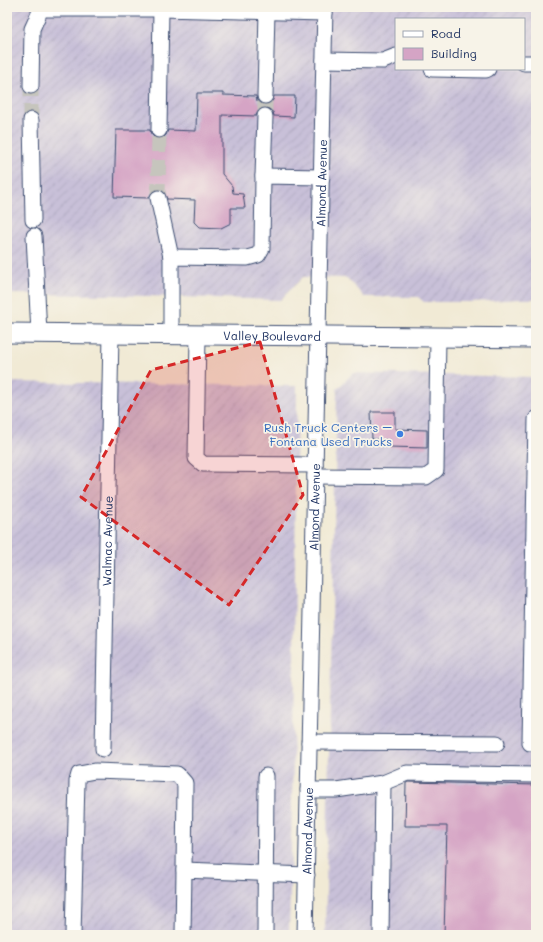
<svg xmlns="http://www.w3.org/2000/svg" width="543" height="942" font-family="Mali,sans-serif">
  <style>
    .industrial { fill: url(#industrial-furrows); fill-rule: evenodd }
    .building { fill: #d5a4c5 }
    .lines { fill: none; stroke-linecap: round; stroke-linejoin: round }
    .minor-tunnel { stroke: #c6c5bd; stroke-width: 15; stroke-dasharray: 15 8; stroke-linecap: butt }
    .minor-casing { stroke: #3b4b70; stroke-width: 17 }
    .major-casing { stroke: #3b4b70; stroke-width: 21 }
    .minor { stroke: #fff; stroke-width: 15 }
    .major { stroke: #fff; stroke-width: 19 }
    .marked { fill: #d62828; fill-opacity: 0.2; stroke: #d62828; stroke-width: 3; stroke-dasharray: 8 5; stroke-linejoin: round }
    .shop-dot { fill: #3f7fe0; stroke: #f7f3e8; stroke-width: 1.5 }
    .labels { text-anchor: middle; dominant-baseline: central; stroke-width: 3.5; stroke-linejoin: round; paint-order: stroke }
    .street-label { font-size: 12px; fill: #1b2f5e; stroke: #f7f3e8 }
    .shop-label { font-size: 12px; fill: #366cbe; stroke: #f7f3e8; text-anchor: end }
  </style>
  <defs>
    <pattern id="industrial-furrows" width="10" height="10" patternUnits="userSpaceOnUse"><rect width="10" height="10" fill="#c8c0d8"/><path d="M-1 1l2-2M0 10L10 0M9 11l2-2" fill="none" stroke="#aba5bc"/></pattern>
  </defs>
  <rect width="100%" height="100%" fill="#f7f3e8"/>
  <filter id="ink" filterUnits="userSpaceOnUse"><feTurbulence type="fractalNoise" baseFrequency=".025" numOctaves="2"/><feDisplacementMap in="SourceGraphic" scale="8" xChannelSelector="R" yChannelSelector="G"/><feConvolveMatrix kernelMatrix="1 2 1 2 8 2 1 2 1" color-interpolation-filters="sRGB"/></filter>
  <filter id="wash" filterUnits="userSpaceOnUse"><feTurbulence type="fractalNoise" baseFrequency=".012" numOctaves="4" result="noise"/><feDisplacementMap in="SourceGraphic" scale="16" xChannelSelector="R" yChannelSelector="G"/><feGaussianBlur stdDeviation="0.9" result="paint"/><feColorMatrix in="noise" values="0 0 0 0 0 0 0 0 0 0 0 0 0 0 0 0 0 1.4 0 .05"/><feComposite in="paint" operator="in"/></filter>
  <g filter="url(#wash)">
    <rect width="100%" height="100%" fill="#f1ead5"/>
    <g class="industrial">
      <path d="M7 7H536V299H520L472 302H424L418 297H364L347 278 303 277 280 300 112 295 7 294ZM396 19H524V69H396Z"/>
      <path d="M353 373 536 377V935H325L337 389Z"/>
      <path d="M7 382 297 386 293 757 289 935H7Z"/>
    </g>
    <g id="blocks">
      <g class="building">
        <path d="M197 93H223V95L256 96 257 101 260 103 264 105 270 104 273 100 274 96H295L294 117 274 116 273 112 270 109 265 107 261 108 258 111 256 116 222 115V174L232 186 233 193 243 194 245 208H231V223L221 228 199 227 194 222 195 200 167 199 164 192 160 189H156L152 192 149 198 114 197 116 130H150L151 134 154 137 159 139 163 138 166 135 168 130 196 131Z"/>
        <path d="M371 412H395V429L427 430V448L389 447V440L372 439Z"/>
        <path d="M408 782 536 785V935H444L447 826H405L406 783Z"/>
      </g>
    </g>
  </g>
  <g filter="url(#ink)">
    <use href="#blocks" fill-opacity="0" stroke="#3b4b70" stroke-width="1"/>
    <g class="lines">
      <g class="minor-tunnel">
        <path d="M265 116V96"/>
        <path d="M31 120V86"/>
        <path d="M158 198 159 130"/>
      </g>
      <defs>
        <g id="minor">
          <path d="M324 60 383 61 396 56"/>
          <path d="M524 63H536"/>
          <path d="M432 69 486 70 488 69"/>
          <path d="M31 86 32 29 41 9H161L325 13"/>
          <path d="M265 96 267 11"/>
          <path d="M31 120 33 220"/>
          <path d="M159 130 161 9"/>
          <path d="M263 176 265 116"/>
          <path d="M158 198 171 257"/>
          <path d="M34 236 39 333"/>
          <path d="M171 334V257L247 258 258 255 262 248 263 176 322 177"/>
          <path d="M198 335 196 458 203 464 315 465"/>
          <path d="M536 419 530 743H536"/>
          <path d="M315 476 426 477 436 470 438 337"/>
          <path d="M309 742 497 743"/>
          <path id="s1" d="M103 749 111 334"/>
          <path d="M308 790H336L383 783 407 773 536 775"/>
          <path d="M73 935 77 781 79 774 95 771 177 774 185 783 184 870"/>
          <path d="M183 935 184 870 307 875"/>
          <path d="M265 935 266 776"/>
          <path id="s2" d="M305 935 325 7"/>
          <path d="M381 935 383 783"/>
        </g>
        <g id="major">
          <path id="s3" d="M7 333 536 338"/>
        </g>
      </defs>
      <use href="#minor" class="minor-casing"/>
      <use href="#major" class="major-casing"/>
      <use href="#minor" class="minor"/>
      <use href="#major" class="major"/>
    </g>
  </g>
  <path class="marked" d="M260 342 303 495 229 605 81 497 151 370Z"/>
  <circle class="shop-dot" cx="400" cy="434" r="4"/>
  <g class="labels">
    <g class="street-label">
      <text stroke="none"><textPath href="#s2" startOffset="752">Almond Avenue</textPath></text>
      <text stroke="none"><textPath href="#s3" startOffset="265">Valley Boulevard</textPath></text>
      <text stroke="none"><textPath href="#s2" startOffset="428">Almond Avenue</textPath></text>
      <text stroke="none"><textPath href="#s1" startOffset="208">Walmac Avenue</textPath></text>
      <text stroke="none"><textPath href="#s2" startOffset="104">Almond Avenue</textPath></text>
    </g>
    <g class="shop-label">
      <text x="392" y="427">Rush Truck Centers –<tspan x="392" dy="14">Fontana Used Trucks</tspan></text>
    </g>
  </g>
  <rect width="543" height="942" fill="none" stroke="#f7f3e8" stroke-width="24"/>
  <rect x="395" y="18" width="130" height="52" fill="#f7f3e8" stroke="#9fa5b1"/>
  <rect x="403" y="31" width="20" height="6" fill="#ffffff" stroke="#9fa5b1"/>
  <text x="431" y="38" font-size="12" fill="#1b2f5e">Road</text>
  <rect x="403" y="48" width="20" height="12" fill="#d5a4c5" stroke="#9fa5b1"/>
  <text x="431" y="58" font-size="12" fill="#1b2f5e">Building</text>
</svg>
